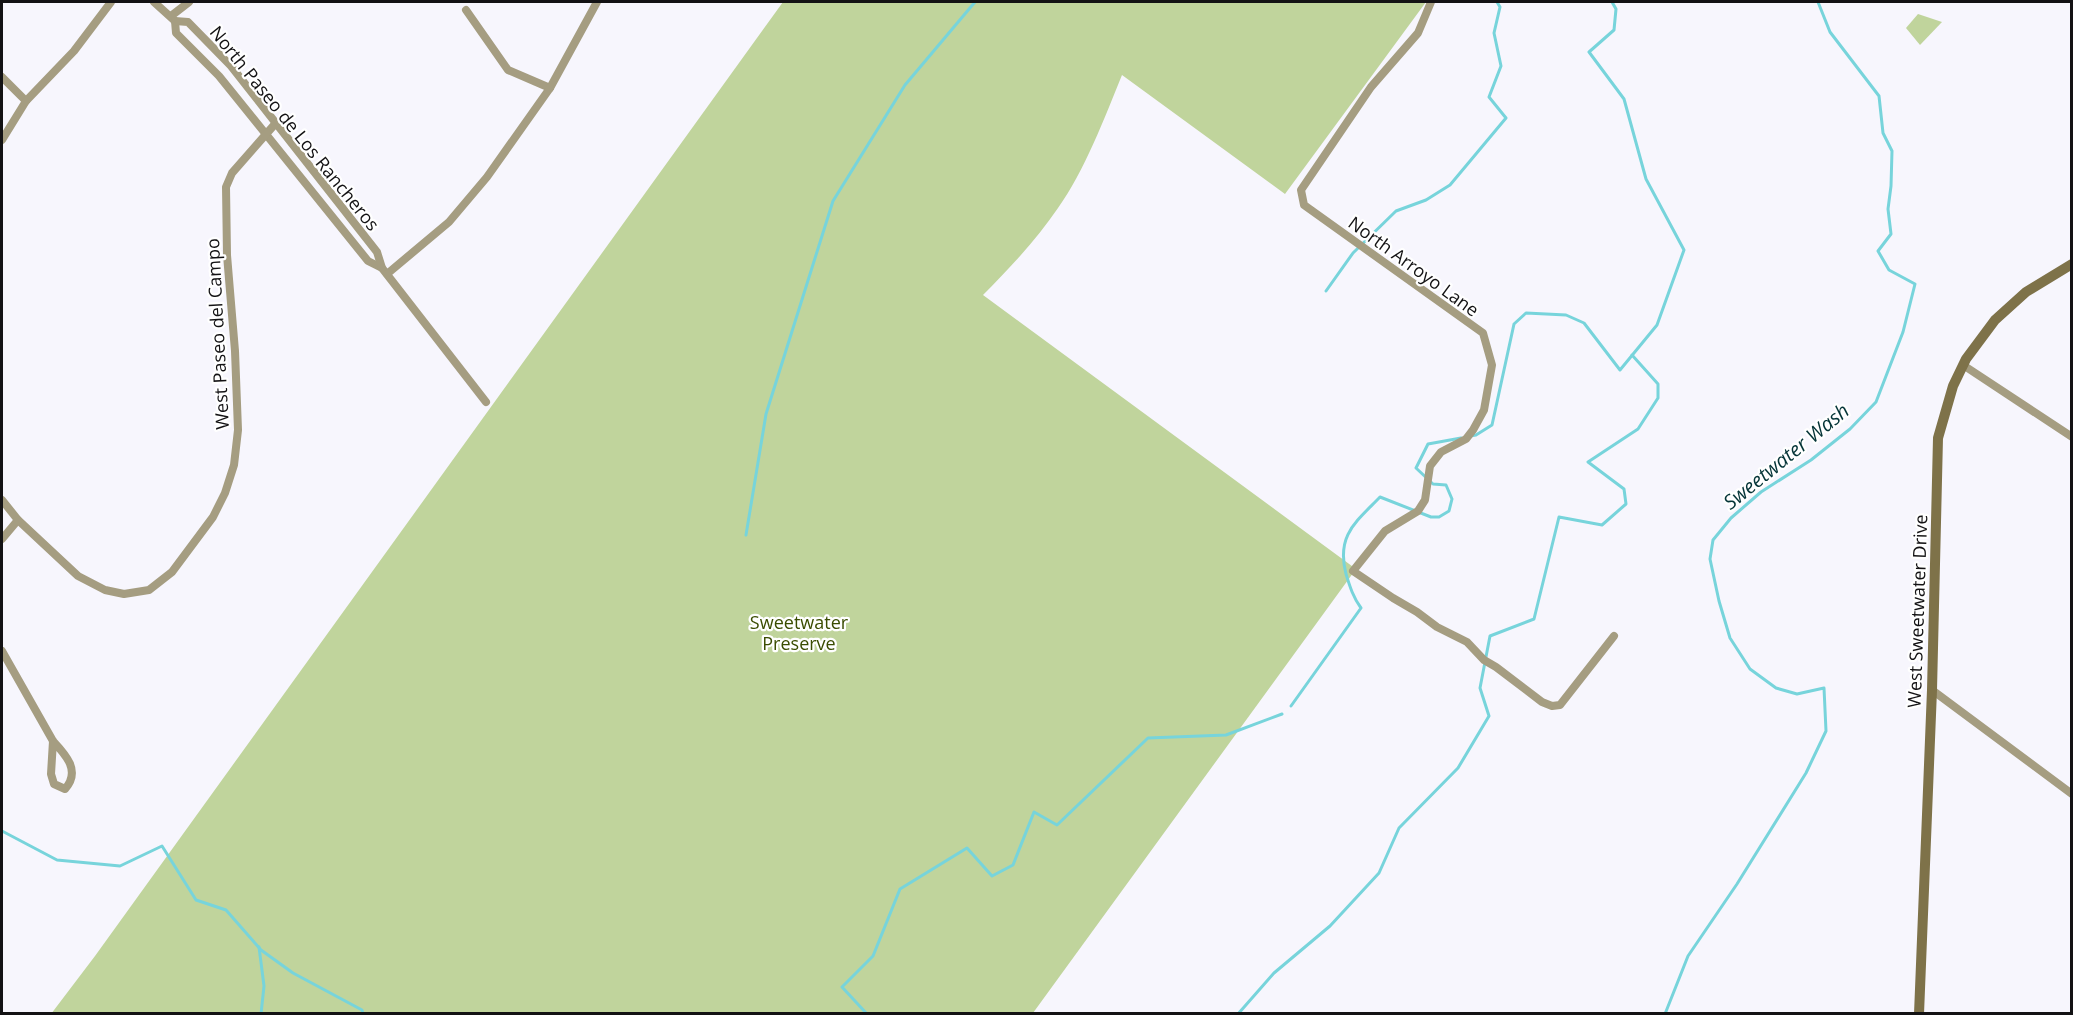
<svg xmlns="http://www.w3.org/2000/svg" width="2073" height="1015" font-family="'Open Sans',sans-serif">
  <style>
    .green { fill: #c0d49c }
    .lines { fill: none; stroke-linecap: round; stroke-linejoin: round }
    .stream { stroke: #77d4db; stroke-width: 3 }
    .street { stroke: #a59d81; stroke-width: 8 }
    .secondary { stroke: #7e7249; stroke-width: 10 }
    .labels { text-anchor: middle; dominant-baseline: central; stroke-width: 4.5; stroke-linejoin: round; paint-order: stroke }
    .street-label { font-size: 18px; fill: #131214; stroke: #fff }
    .park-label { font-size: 18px; fill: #3a4c01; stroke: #fff }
    .water-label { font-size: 20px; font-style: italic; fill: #043437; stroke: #fff }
  </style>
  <rect width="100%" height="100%" fill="#f7f6fd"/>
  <g class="green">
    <path d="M783 2H1426L1285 194 1122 75C1105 117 1084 172 1058 208 1036 240 1010 268 983 295L1356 569 1033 1013 51 1014 95 956Z"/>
    <path d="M1918 14 1942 22 1920 45 1906 28Z"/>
  </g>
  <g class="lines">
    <g class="stream">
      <path d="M1326 291 1353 253 1396 211 1426 200 1450 185 1506 118 1489 97 1501 66 1494 33 1500 7 1497 2"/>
      <path d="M1470 436 1476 435 1492 425 1514 324 1526 313 1566 315 1584 323 1620 370 1657 325 1684 250 1646 179 1624 99 1589 52 1614 30 1616 9 1612 2"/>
      <path d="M746 535 766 414 833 201 905 85 975 2"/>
      <path d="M1291 706 1361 608C1353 597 1350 587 1346 574 1336 535 1356 522 1380 497L1431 517H1439L1449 511 1452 499 1446 485 1433 484 1416 468 1428 444 1461 438"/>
      <path d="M2 831 57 860 120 866 162 846 196 900 226 910 261 950 293 973 362 1010 363 1014"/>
      <path d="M259 947 264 986 261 1014"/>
      <path d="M867 1014 842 987 873 956 900 889 967 848 992 876 1013 865 1034 812 1057 825 1148 738 1226 735 1282 714"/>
      <path d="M1238 1014 1274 973 1330 926 1379 873 1399 828 1458 768 1489 716 1480 688 1490 636 1534 619 1559 517 1602 525 1626 504 1624 489 1588 462 1638 429 1658 398V384L1632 355"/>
      <path d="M1665 1014 1688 956 1737 884 1806 773 1826 731 1824 688 1797 694 1776 688 1750 669 1730 638 1719 601 1710 559 1713 540 1731 518 1761 492 1811 460 1850 429 1876 402 1903 332 1915 284 1889 270 1878 251 1891 234 1888 209 1891 186 1892 151 1883 133 1879 96 1830 32 1818 2"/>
    </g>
    <g class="street">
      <path d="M154 2 175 21 176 33 219 76 368 261 382 268"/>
      <path d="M1431 2 1418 33 1371 87 1301 190 1304 205 1483 333 1492 365 1484 410 1473 430 1466 439 1441 452 1430 466 1425 500 1418 511 1385 531 1353 571 1393 598 1417 612 1437 627 1467 642 1484 660 1496 667 1542 702 1552 706 1560 705 1614 636"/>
      <path d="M466 10 508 70 550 88"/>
      <path d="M171 16 189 2"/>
      <path d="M175 21 188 22 231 66 377 252 382 268 486 402"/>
      <path d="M2 77 26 101"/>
      <path d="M2 140 26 101 74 51 111 2"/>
      <path d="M387 274 449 222 487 177 550 88 597 2"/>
      <path d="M1963 365 2072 437"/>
      <path d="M2 500 18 520 78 576 105 590 124 594 149 590 172 572 213 517 225 493 234 465 238 430 235 351 227 255 226 187 232 173 275 124"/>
      <path d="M2 539 18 520"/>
      <path d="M2 651 53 741C66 755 81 771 65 789L54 784 51 774 53 741"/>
      <path d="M1932 690 2072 794"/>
    </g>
    <path class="secondary" d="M1919 1014 1932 690 1938 438 1953 386 1966 359 1995 320 2026 292 2072 264"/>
  </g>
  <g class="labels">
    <g class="street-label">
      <text transform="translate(295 128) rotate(51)">North Paseo de Los Rancheros</text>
      <text transform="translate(1414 266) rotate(36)">North Arroyo Lane</text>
      <text transform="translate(217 334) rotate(-93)">West Paseo del Campo</text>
      <text transform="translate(1917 611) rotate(-88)">West Sweetwater Drive</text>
    </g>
    <g class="park-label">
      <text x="799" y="622">Sweetwater<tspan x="799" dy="21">Preserve</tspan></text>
    </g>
    <g class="water-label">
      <text transform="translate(1786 456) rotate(-39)">Sweetwater Wash</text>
    </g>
  </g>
  <rect width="2073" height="1015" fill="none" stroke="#131214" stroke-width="6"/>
</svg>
